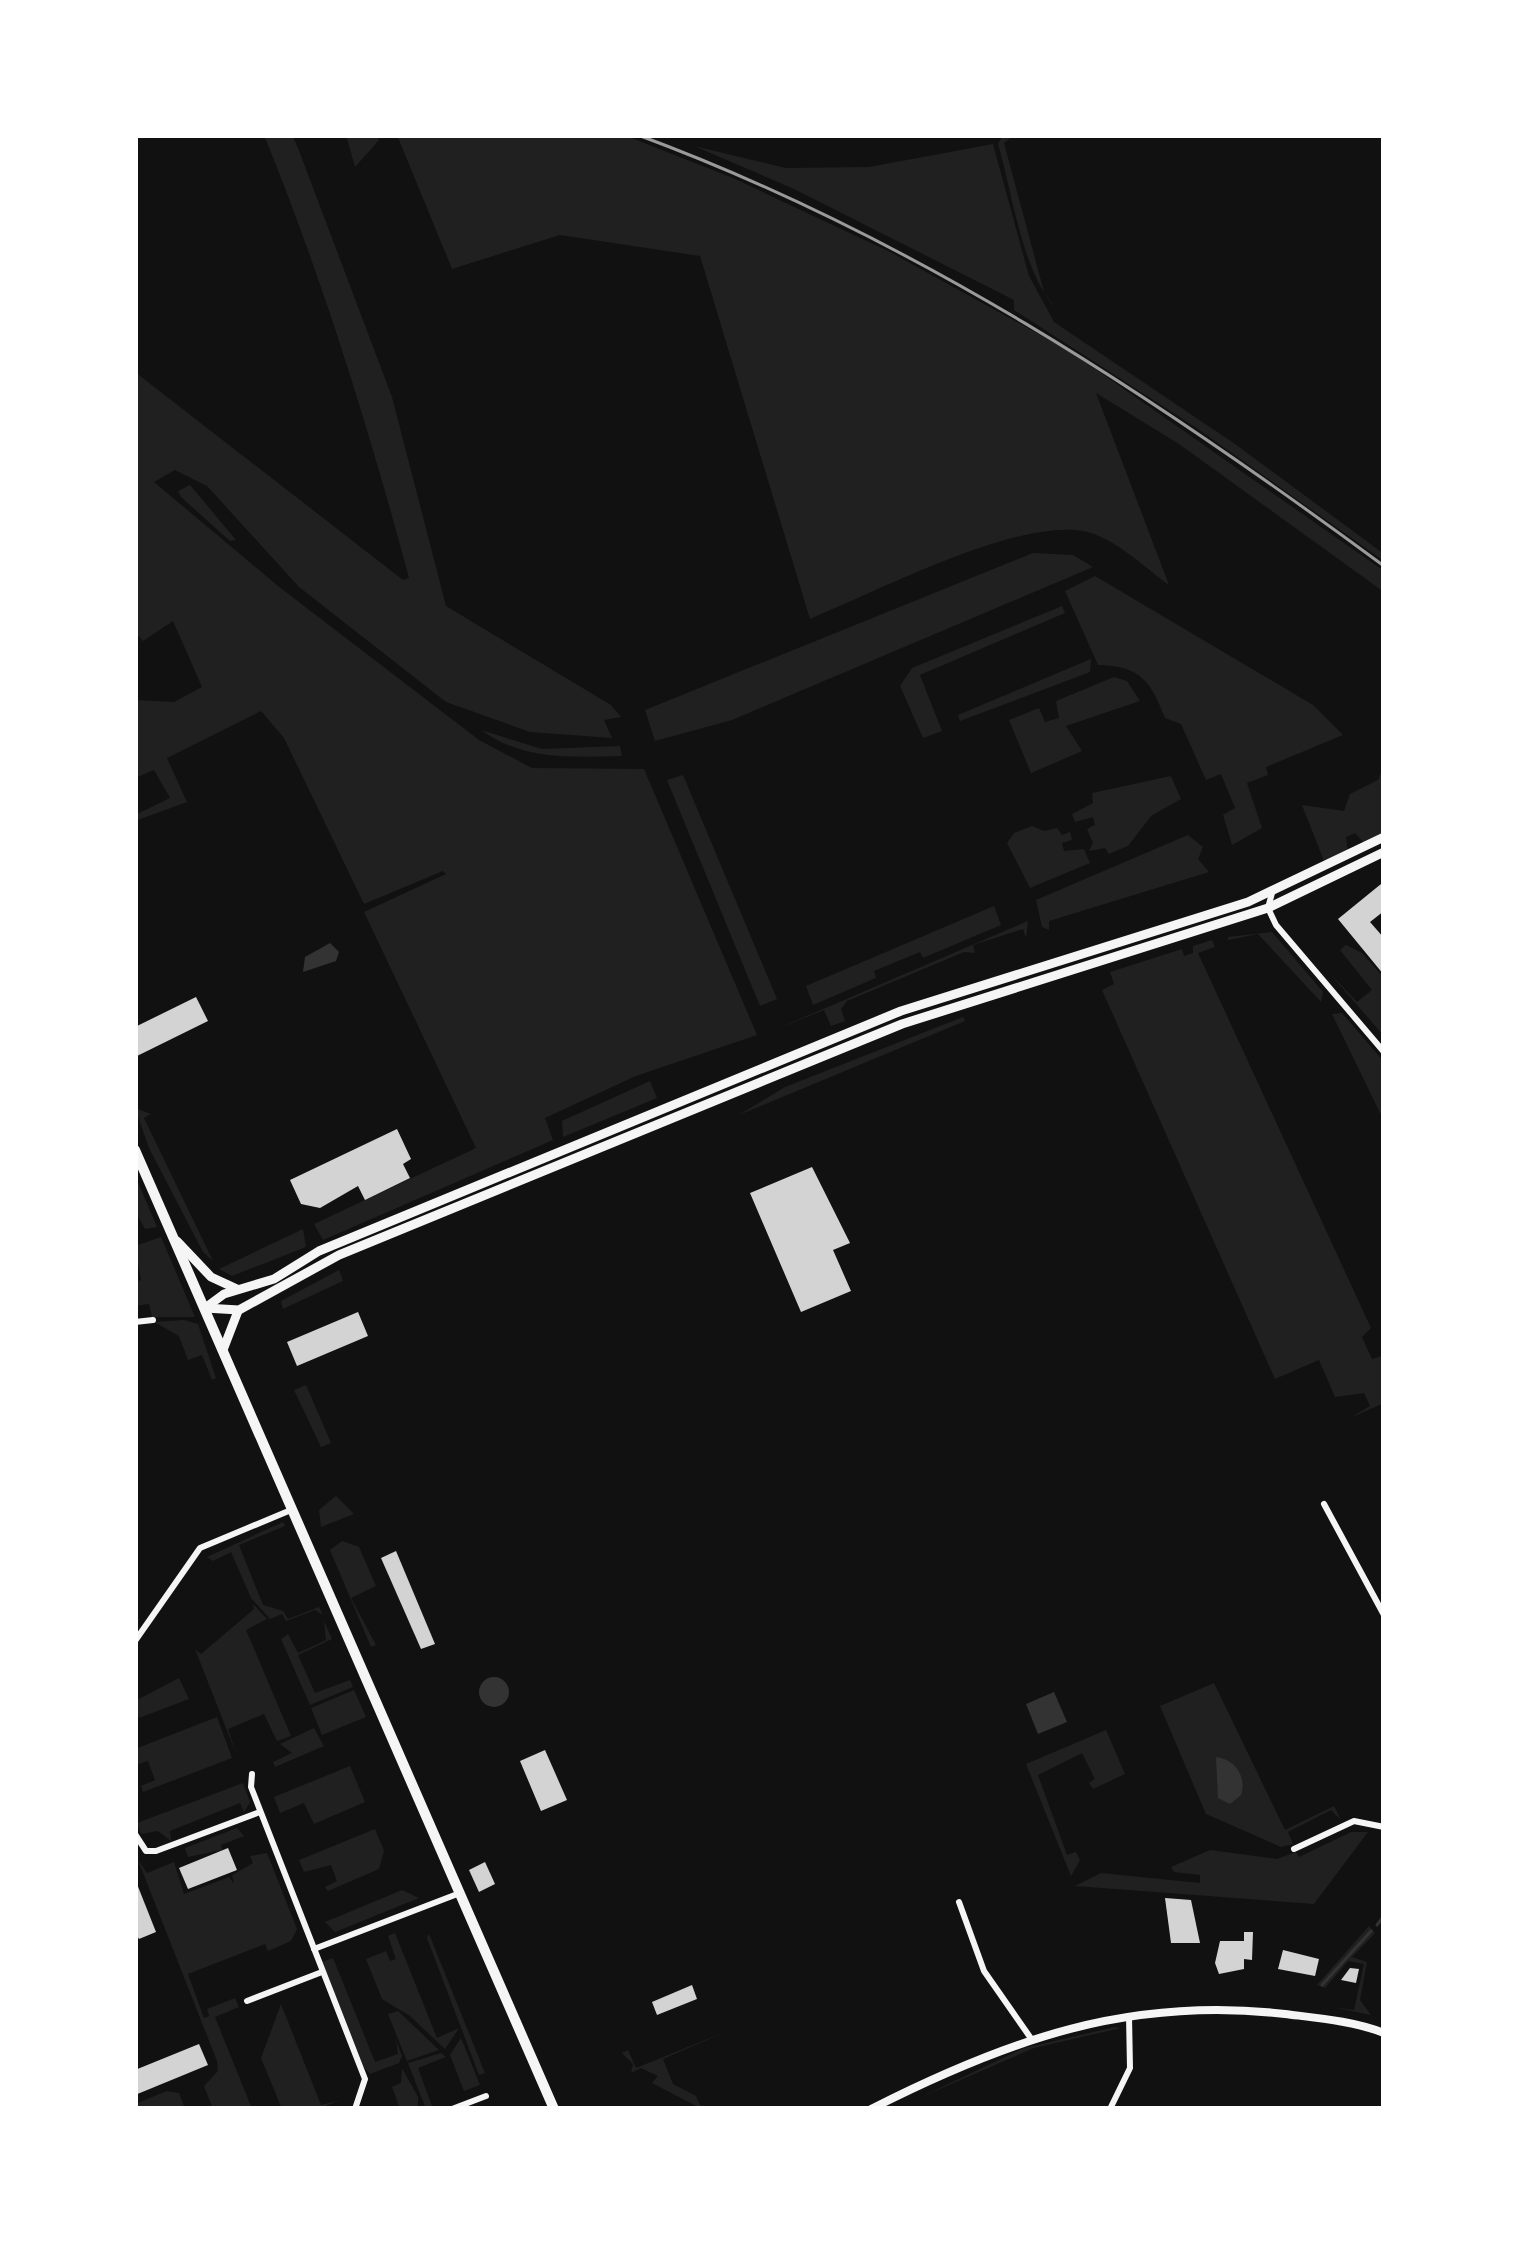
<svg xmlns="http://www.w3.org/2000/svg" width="1519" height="2244" font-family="'Golos Text',sans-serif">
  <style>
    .green { fill: #202020 }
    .water { fill: #333 }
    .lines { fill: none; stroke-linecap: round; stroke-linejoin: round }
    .stream { stroke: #333; stroke-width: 3 }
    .building { fill: #d3d3d3 }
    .minor { stroke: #f5f5f5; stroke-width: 6 }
    .tertiary { stroke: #f5f5f5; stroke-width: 8 }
    .secondary { stroke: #f5f5f5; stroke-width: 9 }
    .primary { stroke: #f5f5f5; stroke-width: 10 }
    .rail { stroke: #9a9a9a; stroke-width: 3 }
  </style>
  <rect width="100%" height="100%" fill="#111"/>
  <g class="green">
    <path d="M264 135H292L298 148 392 397 446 606 611 705 621 717 604 720 612 738 530 732 446 702 299 587 207 486 175 470 154 482 278 586 479 740 532 768 644 769 757 1035 636 1076 545 1118 553 1140 323 1240 314 1224 476 1148 364 912 446 874 443 871 364 904 284 738 261 711 167 758 187 802 135 821V815L170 798 154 770 135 778V700L174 702 202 687 173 621 143 641 135 632V372L403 580 409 578C369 428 321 275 264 135Z"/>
    <path d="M346 135H377L379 140 355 167Z"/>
    <path d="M397 135H624L733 178 890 252 1071 352 1384 571V592L1179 444 1096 393 1169 585C1145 568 1113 536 1083 531 1015 519 876 592 810 619L700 256 560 235 452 269Z"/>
    <path d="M1003 135H1014L1004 143 1044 292 1056 309C1021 269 1013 195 998 144Z"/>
    <path d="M993 144 1029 276 1054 322 1235 444 1384 554V561L1195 427 1014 310V300L792 188 694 146 786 168 869 167Z"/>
    <path d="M190 485 236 540 230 541 181 497 178 491Z"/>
    <path d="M1033 553 1073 555 1093 567 732 720 655 741 645 710Z"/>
    <path d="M1095 576 1313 705 1343 735 1266 767 1268 775 1247 783 1262 828 1232 845 1223 815 1235 808 1221 774 1206 780 1181 724 1165 718C1150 680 1140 666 1098 665L1065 591Z"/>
    <path d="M1062 606 1065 613 920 675 942 731 923 738 900 686 912 668Z"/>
    <path d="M1091 659 1090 672 960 721 958 715Z"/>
    <path d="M1114 677 1127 681 1140 701 1066 726 1082 751 1031 773 1009 720 1039 708 1045 722 1059 718 1056 701Z"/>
    <path d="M481 730 542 749 620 746 622 756C571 757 524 761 481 730Z"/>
    <path d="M1384 765V833L1364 843 1355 833 1346 837 1348 851 1324 861 1302 805 1344 811 1350 794 1378 780Z"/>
    <path d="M683 775 777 999 760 1006 667 780Z"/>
    <path d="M1171 776 1181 799 1151 816 1128 846 1109 854 1105 848 1089 851 1093 843 1087 829 1095 825 1093 817 1075 822 1072 814 1093 803 1092 793Z"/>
    <path d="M1032 826 1044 831 1057 828 1062 835 1070 832 1072 840 1062 843 1064 851 1084 849 1090 863 1030 888 1007 843 1014 833Z"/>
    <path d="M1188 835 1203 847 1198 859 1209 872 1049 921V930L1042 927 1036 900Z"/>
    <path d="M994 906 1001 925 923 958 920 952 874 971 876 978 813 1005 806 986Z"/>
    <path d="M1028 921 1026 938 1023 929 973 945 975 953 964 952 847 1001 841 1009 845 1021 831 1026 824 1010 772 1031Z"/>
    <path d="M1272 932 1323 992 1321 1002 1258 934 1228 940V937Z"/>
    <path d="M1212 940 1215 947 1198 953 1371 1328 1362 1337 1372 1359 1382 1356 1384 1361V1403L1350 1418 1370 1406 1364 1393 1335 1397 1319 1360 1275 1379 1102 990 1114 984 1110 972 1182 949 1184 956 1193 953V946Z"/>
    <path d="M1346 945 1362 953 1384 978V1036L1326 969 1357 1002 1372 990 1340 950Z"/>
    <path d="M1342 1013 1384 1062V1121L1332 1014Z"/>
    <path d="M963 1017 965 1021 739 1115 785 1087Z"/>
    <path d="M650 1081 657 1098 563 1137 562 1121Z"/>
    <path d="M135 1108 151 1114 144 1118 213 1261 203 1252 149 1148Z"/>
    <path d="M135 1175 157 1227 145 1229 135 1211Z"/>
    <path d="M303 1229 306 1247 232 1276 219 1269Z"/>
    <path d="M161 1237 195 1317H152L149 1304 135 1306V1282L141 1280 135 1246Z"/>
    <path d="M339 1270 343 1281 283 1309 281 1301Z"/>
    <path d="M184 1320 198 1324 216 1378 212 1380 202 1355 188 1360 179 1336 154 1322Z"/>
    <path d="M306 1385 331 1443 321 1447 294 1390Z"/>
    <path d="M336 1496 354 1514 321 1527 319 1510Z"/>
    <path d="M283 1522 285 1526 239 1545 263 1605 283 1611 288 1619 319 1607 323 1615 315 1610 286 1621 282 1614 270 1619 251 1598 231 1552 213 1561 207 1557Z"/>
    <path d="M342 1541 359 1547 376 1586 351 1598 376 1645 371 1647 330 1550Z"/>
    <path d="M253 1604 267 1619 246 1630 291 1736 277 1741 264 1714 228 1729 237 1756 195 1649 201 1654 254 1609Z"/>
    <path d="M324 1621 332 1639 298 1655 315 1693 350 1680 353 1687 310 1705 281 1639 288 1634 298 1653 326 1640Z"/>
    <path d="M179 1678 189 1699 139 1718 135 1701Z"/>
    <path d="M1214 1683 1285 1830 1334 1806 1341 1820 1331 1810 1288 1832 1293 1844 1281 1847 1206 1814 1160 1706Z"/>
    <path d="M354 1690 366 1717 322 1735 311 1708Z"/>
    <path d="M217 1717 232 1758 143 1792 141 1786 155 1780 148 1761 135 1765V1749Z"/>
    <path d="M314 1728 324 1746 275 1767 273 1762 292 1753 280 1744Z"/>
    <path d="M1106 1730 1125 1774 1093 1789 1089 1783 1095 1779 1082 1753 1038 1775 1067 1855 1076 1852 1080 1860 1071 1876 1026 1764Z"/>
    <path d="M350 1766 365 1802 314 1824 304 1803 280 1813 274 1797Z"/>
    <path d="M243 1783 250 1802 244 1812 240 1803 170 1831 171 1841 158 1831 141 1834 137 1823Z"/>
    <path d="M237 1828 244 1836 221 1845 222 1850 188 1857 185 1848Z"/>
    <path d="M375 1829 384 1851 379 1869 328 1891 325 1887 337 1881 331 1865 304 1872 299 1860Z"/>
    <path d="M1351 1832H1368L1314 1904 1075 1886 1101 1873 1200 1883V1875L1174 1872 1171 1867 1210 1850 1277 1859 1296 1852 1299 1857Z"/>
    <path d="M267 1853 297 1929 291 1941 268 1951 265 1944 188 1974 204 2018 209 2016 207 2009 235 1998 239 2007 215 2017 252 2109H213L204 2086 218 2071 217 2061 138 1860 147 1873 174 1862 184 1894 229 1877 234 1884 232 1875 253 1863 250 1856Z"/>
    <path d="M402 1890 419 1898 335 1932 325 1922Z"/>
    <path d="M1369 1926 1375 1933 1352 1957 1367 1962 1360 2000 1371 2015 1332 2007 1354 2010 1364 1964 1348 1961 1325 1988 1317 1985Z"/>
    <path d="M395 1933 437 2038 459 2028 445 2049 410 2016 382 1999 366 1959 386 1951 390 1961 396 1959 388 1936Z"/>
    <path d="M429 1934 485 2073 479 2075 427 1938Z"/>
    <path d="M333 1958 375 2062 398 2054 396 2040 402 2056 399 2063 370 2074 364 2067 322 1962Z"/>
    <path d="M281 2004 321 2105 341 2100 317 2109H282L261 2058Z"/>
    <path d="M398 2011 439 2050 407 2061 388 2014Z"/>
    <path d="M1115 2027 1121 2028 1034 2048 919 2098 1024 2048Z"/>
    <path d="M730 2030 663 2059 673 2084 696 2096 702 2109 652 2083 658 2076 641 2068 631 2073 633 2064 622 2053 628 2050 636 2068Z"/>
    <path d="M461 2038 480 2085 464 2091 450 2055Z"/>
    <path d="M441 2053 446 2057 418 2068 433 2109H426L408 2063Z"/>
    <path d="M402 2068 418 2097V2109H400L392 2087 401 2083Z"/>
    <path d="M167 2091 179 2093 185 2109H135V2104Z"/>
  </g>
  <g class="water">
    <path d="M330 943 339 952 336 961 303 972 305 957Z"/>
    <circle cx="494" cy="1692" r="15"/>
    <path d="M1054 1692 1067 1722 1038 1734 1026 1704Z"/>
    <path d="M1216 1757C1235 1759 1247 1777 1241 1795L1230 1804 1218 1798Z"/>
  </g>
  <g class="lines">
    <g class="stream">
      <path d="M1377 1925 1384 1916"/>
      <path d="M1322 1985 1371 1931"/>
    </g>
  </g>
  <g class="building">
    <path d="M1381 884 1384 911 1370 922 1384 938V975L1338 919Z"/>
    <path d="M196 997 208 1021 135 1057V1027Z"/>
    <path d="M397 1129 411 1159 403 1164 410 1178 365 1200 358 1186 320 1208 301 1204 290 1180Z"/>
    <path d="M812 1167 850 1243 833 1250 851 1291 801 1312 750 1193Z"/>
    <path d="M358 1312 368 1336 297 1366 287 1342Z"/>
    <path d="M396 1551 435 1644 421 1649 381 1558Z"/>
    <path d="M545 1750 567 1800 541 1811 520 1761Z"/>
    <path d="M228 1848 237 1870 188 1889 179 1868Z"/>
    <path d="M485 1862 495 1884 479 1892 469 1870Z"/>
    <path d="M135 1879 156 1932 139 1939 135 1933Z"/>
    <path d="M1165 1898 1191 1900 1200 1943H1171Z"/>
    <path d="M1244 1932H1253L1252 1960 1244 1959V1969L1219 1974 1215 1963 1220 1941H1244Z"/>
    <path d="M1283 1950 1319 1959 1315 1976 1278 1969Z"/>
    <path d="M1350 1968 1359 1969 1356 1983 1341 1980Z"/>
    <path d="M692 1985 697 1999 657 2015 652 2002Z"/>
    <path d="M199 2044 208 2065 135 2095V2070Z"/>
  </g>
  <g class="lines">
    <g class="minor">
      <path d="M1272 893 1268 908 1276 925 1384 1052"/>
      <path d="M135 1322 153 1320"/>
      <path d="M1324 1504 1384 1615"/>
      <path d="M135 1641 200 1548 291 1510"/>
      <path d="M252 1774 251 1787 365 2079 355 2109"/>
      <path d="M135 1834 146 1851H156L260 1812"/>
      <path d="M1294 1849 1354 1821 1384 1827"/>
      <path d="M959 1902 984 1971 1030 2037"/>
      <path d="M314 1949 460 1893"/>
      <path d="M247 2001 322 1972"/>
      <path d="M452 2109 486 2096"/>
      <path d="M1110 2109 1130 2068 1129 2016"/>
    </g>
    <path class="tertiary" d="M871 2109C1007 2040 1129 1996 1285 2014 1317 2018 1354 2021 1384 2033"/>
    <g class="secondary">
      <path d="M177 1241 211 1277 237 1289"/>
      <path d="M205 1308 224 1294 274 1279 319 1251 901 1011 1248 902 1384 837"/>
      <path d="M205 1308 239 1310 339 1255 902 1024 1268 908 1384 852"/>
      <path d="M223 1350 238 1311"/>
    </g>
    <path class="primary" d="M135 1150 554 2109"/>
    <path class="rail" d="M638 135C911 236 1151 394 1384 566"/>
  </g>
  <rect width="1519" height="2244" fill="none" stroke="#ffffff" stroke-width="276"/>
</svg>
